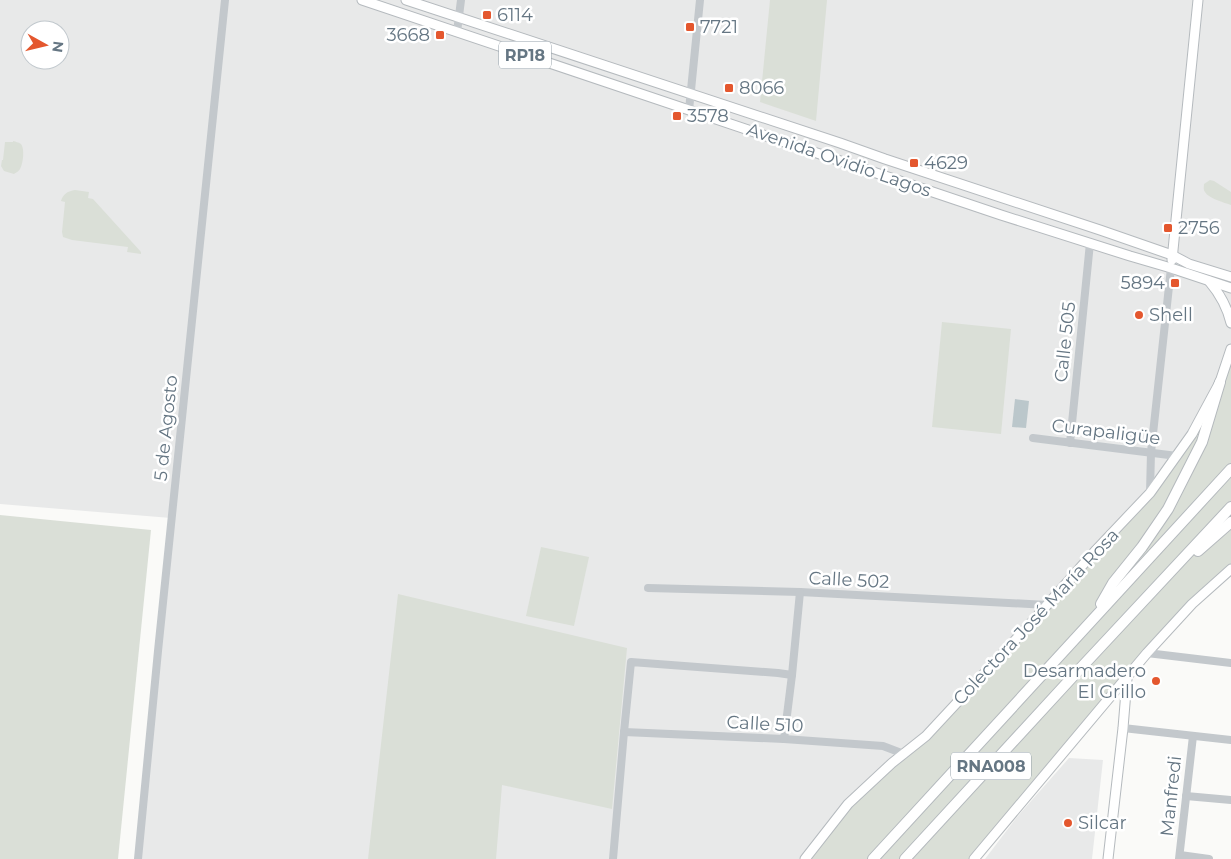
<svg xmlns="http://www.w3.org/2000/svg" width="1231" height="859" font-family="Montserrat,sans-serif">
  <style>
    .built { fill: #e8e9e9; fill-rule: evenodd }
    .green { fill: #dadfd7 }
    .water { fill: #bbc7cb }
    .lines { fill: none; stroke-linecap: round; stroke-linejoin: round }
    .major-casing { stroke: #b5babe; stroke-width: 11 }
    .highway-casing { stroke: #b4b9bd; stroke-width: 12 }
    .minor { stroke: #c3c8cc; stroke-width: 8 }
    .major { stroke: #fff; stroke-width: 9 }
    .highway { stroke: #fff; stroke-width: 10 }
    .poi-dot { fill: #e4572e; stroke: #fff; stroke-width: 2 }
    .labels { text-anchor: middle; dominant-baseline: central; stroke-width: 5; stroke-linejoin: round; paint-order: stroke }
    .shield { fill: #fff; stroke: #939fa8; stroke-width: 1 }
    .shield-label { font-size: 16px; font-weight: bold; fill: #657683 }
    .poi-label { font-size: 18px; fill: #657683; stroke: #fff; text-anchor: start }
    .street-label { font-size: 18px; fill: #657683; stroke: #fff }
  </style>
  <rect width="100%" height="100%" fill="#fafaf8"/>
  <g class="built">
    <path d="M0 0H1231V349L1220 382 1150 493 805 859H138L171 518 0 504ZM30 30H60V60H30Z"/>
    <path d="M1069 758 1103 760 1092 859H985L1017 817Z"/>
  </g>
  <g class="green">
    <path d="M770 0H827L816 121 760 102Z"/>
    <path d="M13 141C16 142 18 142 21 144 25 149 23 164 20 169 18 172 17 172 14 174L4 171 1 166 2 160H3L5 142H13Z"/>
    <path d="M1210 180 1214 181 1231 192V205C1225 203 1208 198 1205 192 1203 189 1204 187 1204 184Z"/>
    <path d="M75 190 89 192 88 198 93 199 141 252V254L127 252 128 247 72 240 63 237 62 232 65 202 61 201C63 194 68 191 75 190Z"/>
    <path d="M942 322 1011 329 1001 434 932 427Z"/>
    <path d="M1231 349V569L1192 604 974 859H805L848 804 926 736 1150 493 1192 434Z"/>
    <path d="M0 515 151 530 118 859H0Z"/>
    <path d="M541 547 589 557 574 626 526 616Z"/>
    <path d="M398 594 627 648 612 809 502 785 496 859H368Z"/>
  </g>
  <path class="water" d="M1015 399 1029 401 1026 428 1012 427Z"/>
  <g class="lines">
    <defs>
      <g id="major">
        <path d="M362 0 1001 215 1130 256 1171 268 1231 288"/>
        <path d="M406 0 840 143 885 159 1100 230 1172 255 1189 264 1231 277"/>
        <path d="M1172 260 1198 0"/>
        <path d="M1209 281C1220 294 1227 306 1231 323"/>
        <path d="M805 859 848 804 892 763 926 736 1031 623 1096 550 1150 493 1192 434 1220 382 1231 349"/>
        <path d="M974 859 1147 653 1192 604 1231 569"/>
        <path d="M1108 859 1123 728 1127 679"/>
      </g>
      <g id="highway">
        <path d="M1198 551 1231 522"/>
        <path d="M1101 604 1113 583 1142 547 1168 509 1202 442 1220 382"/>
        <path d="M873 859C993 729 1111 598 1231 469"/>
        <path d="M905 859 1077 672 1231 507"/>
      </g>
    </defs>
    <use href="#major" class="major-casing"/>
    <use href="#highway" class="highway-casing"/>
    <g class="minor">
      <path d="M457 32 461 0"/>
      <path d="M689 110 700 0"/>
      <path d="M1033 438 1177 456"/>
      <path d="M1070 443 1090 243"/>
      <path d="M1150 493 1151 452 1171 268"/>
      <path d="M648 588 800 592 1047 605"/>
      <path d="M1147 653 1231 663"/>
      <path d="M1123 728 1231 740"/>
      <path d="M624 732 784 739 883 746 904 754"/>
      <path d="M784 739 792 675 800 592"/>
      <path d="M1186 796 1231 800"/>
      <path d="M1180 855 1209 859"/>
      <path d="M138 859 158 651 225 0"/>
      <path d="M613 859 624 732 631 662 778 673 792 675"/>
      <path d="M1179 859 1193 736"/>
    </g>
    <use href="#major" class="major"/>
    <use href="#highway" class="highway"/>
  </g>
  <g class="poi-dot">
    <rect x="482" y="10" width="10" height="10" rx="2.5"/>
    <rect x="685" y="22" width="10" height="10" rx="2.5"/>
    <rect x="435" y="30" width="10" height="10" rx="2.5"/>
    <rect x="724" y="83" width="10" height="10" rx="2.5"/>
    <rect x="672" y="111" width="10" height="10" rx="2.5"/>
    <rect x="909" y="158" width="10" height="10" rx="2.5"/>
    <rect x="1163" y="223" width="10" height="10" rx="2.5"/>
    <rect x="1170" y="278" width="10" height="10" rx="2.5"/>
    <circle cx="1139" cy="315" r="5"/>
    <circle cx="1156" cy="681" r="5"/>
    <circle cx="1068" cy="823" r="5"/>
  </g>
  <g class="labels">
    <g class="shield">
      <rect x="499" y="41.5" width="52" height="27" rx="4"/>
      <rect x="951" y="752.5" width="80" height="27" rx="4"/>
    </g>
    <g class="shield-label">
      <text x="525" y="55">RP18</text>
      <text x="991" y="766">RNA008</text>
    </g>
    <g class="poi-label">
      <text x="497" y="15">6114</text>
      <text x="700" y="27">7721</text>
      <text x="430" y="35" text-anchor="end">3668</text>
      <text x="739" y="88">8066</text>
      <text x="687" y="116">3578</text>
      <text x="924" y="163">4629</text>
      <text x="1178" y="228">2756</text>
      <text x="1165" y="283" text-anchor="end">5894</text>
      <text x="1149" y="315">Shell</text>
      <text x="1146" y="671" text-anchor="end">Desarmadero<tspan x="1146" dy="21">El Grillo</tspan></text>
      <text x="1078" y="823">Silcar</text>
    </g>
    <g class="street-label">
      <text transform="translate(839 160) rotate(19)">Avenida Ovidio Lagos</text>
      <text transform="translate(1065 342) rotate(-84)">Calle 505</text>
      <text transform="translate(166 428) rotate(-84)">5 de Agosto</text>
      <text transform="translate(1106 432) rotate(7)">Curapaligüe</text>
      <text transform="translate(849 580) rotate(3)">Calle 502</text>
      <text transform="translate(1036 617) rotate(-47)">Colectora José María Rosa</text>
      <text transform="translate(765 724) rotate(3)">Calle 510</text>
      <text transform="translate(1171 796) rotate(-84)">Manfredi</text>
    </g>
  </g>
  <g transform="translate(45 45) rotate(98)"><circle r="24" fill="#ffffff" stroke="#c1c8cd"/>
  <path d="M0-4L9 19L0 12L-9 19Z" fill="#e4572e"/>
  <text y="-8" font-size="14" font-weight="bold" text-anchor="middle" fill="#657683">N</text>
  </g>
</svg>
